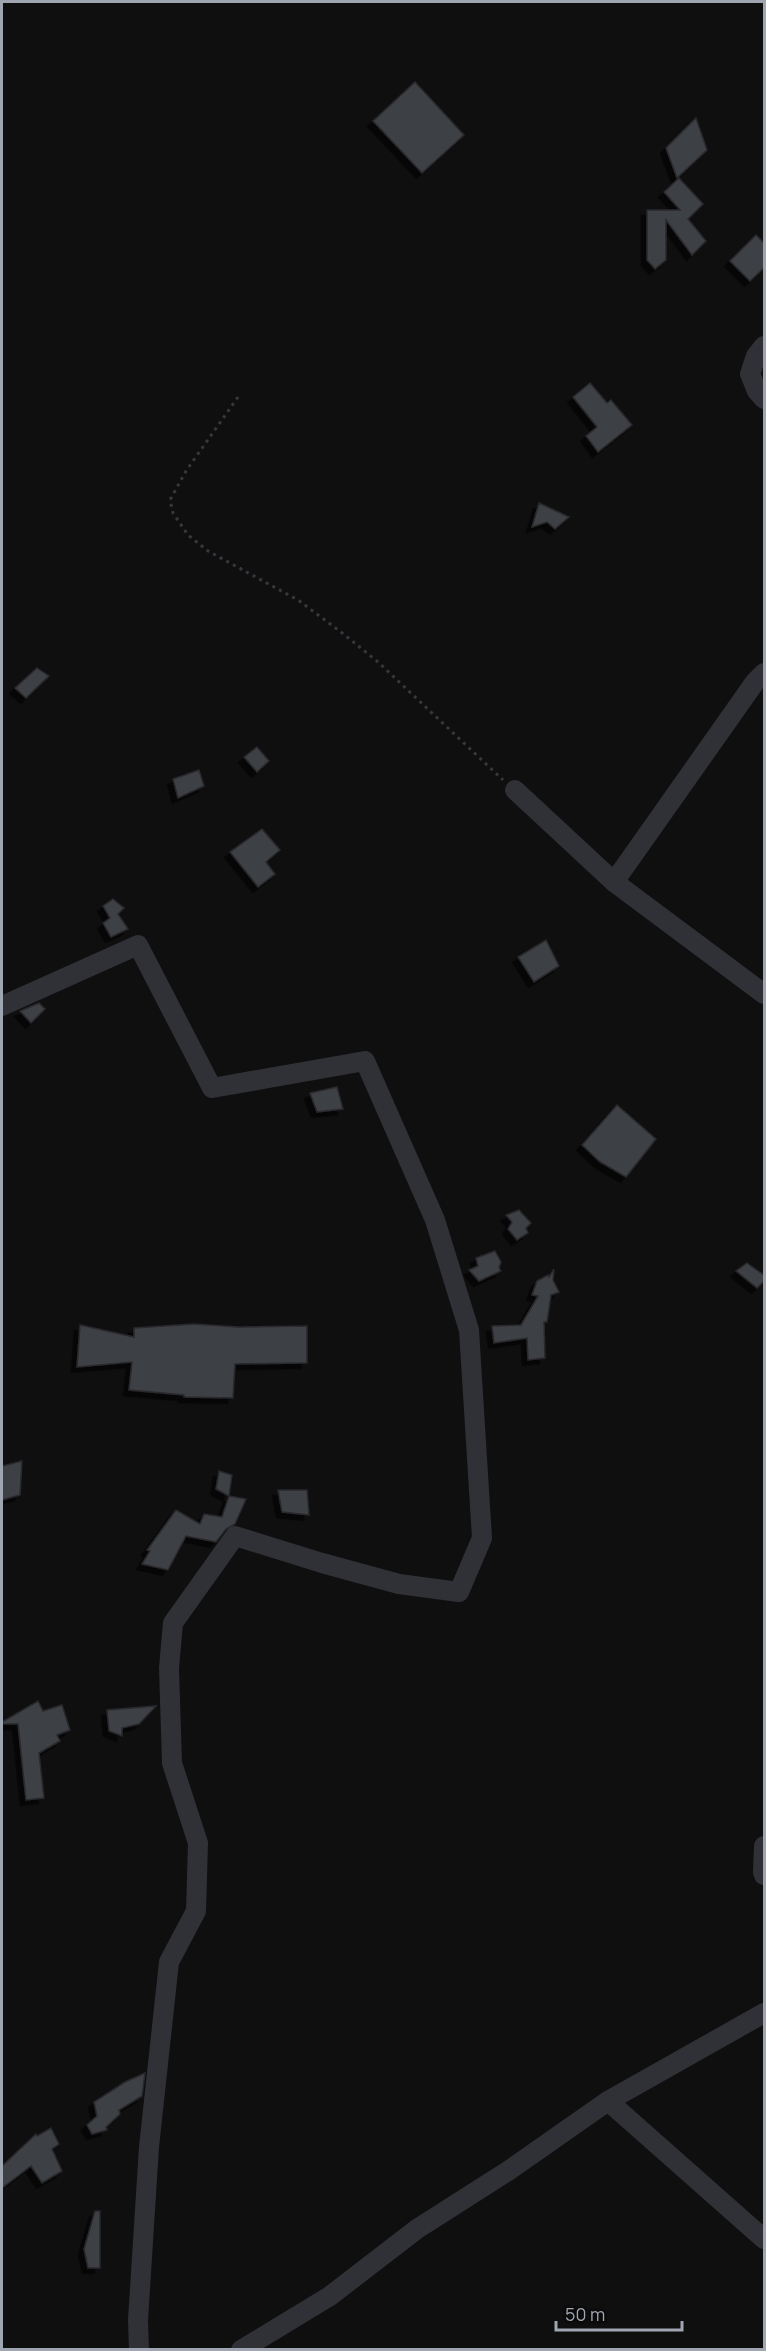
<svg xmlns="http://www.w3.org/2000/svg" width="766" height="2351" font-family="Manrope,sans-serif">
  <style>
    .building { fill: #3e3f44; stroke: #29292d; stroke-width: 1.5; filter: url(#shadow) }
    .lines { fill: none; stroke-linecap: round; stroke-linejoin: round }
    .path { stroke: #36383d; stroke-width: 3; stroke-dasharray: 3 4.5; stroke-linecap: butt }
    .minor { stroke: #303136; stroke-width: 20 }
  </style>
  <defs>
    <filter id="shadow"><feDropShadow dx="-5.5" dy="5.5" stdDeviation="0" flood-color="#0009"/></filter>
  </defs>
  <rect width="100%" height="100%" fill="#0f0f10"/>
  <g class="building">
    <path d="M415 82 464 135 422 173 373 121Z"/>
    <path d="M696 118 707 150 677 178 666 148Z"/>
    <path d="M679 178 703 204 688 219 706 241 692 255 666 220V260L655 269 647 260V210H680L664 192Z"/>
    <path d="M756 235 765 244V267L750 281 730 261Z"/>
    <path d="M590 383 607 403 611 400 632 425 598 452 586 436 597 427 573 397Z"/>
    <path d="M539 503 569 517 555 529 547 522 532 527Z"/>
    <path d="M37 668 49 676 26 698 15 688Z"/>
    <path d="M257 747 269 761 257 772 244 757Z"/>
    <path d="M199 770 204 786 178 798 173 779Z"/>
    <path d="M262 829 280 850 266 862 275 874 258 887 230 852Z"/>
    <path d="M113 899 124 908 118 914 128 929 111 937 103 923 110 918 103 906Z"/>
    <path d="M546 940 559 966 534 982 518 957Z"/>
    <path d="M39 1003 45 1009 31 1023 20 1011Z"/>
    <path d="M337 1087 343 1109 317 1112 310 1093Z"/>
    <path d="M617 1105 656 1139 626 1177 600 1162 582 1145Z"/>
    <path d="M519 1210 531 1223 526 1228 528 1233 517 1240 508 1229 512 1222 506 1215Z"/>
    <path d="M495 1251 501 1262 499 1268 501 1271 479 1281 469 1270 478 1266 476 1258Z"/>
    <path d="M747 1263 765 1276V1280L757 1288 736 1271Z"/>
    <path d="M554 1269 553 1280 559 1292 551 1295 547 1322H544L545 1358 528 1360 527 1338 494 1343 492 1326 521 1325 538 1296 532 1295 537 1281 548 1275 549 1277Z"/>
    <path d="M194 1324 238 1327 307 1326V1363L235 1364 233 1398 184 1397V1395L129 1390 132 1362 77 1367 80 1325 134 1337V1328Z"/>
    <path d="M22 1461 20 1495 2 1500V1466Z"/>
    <path d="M219 1471 232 1475 229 1496 216 1489Z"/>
    <path d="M278 1490H307L309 1515 282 1512Z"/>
    <path d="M229 1496 246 1499 235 1524 226 1529 216 1542 186 1536 168 1570 142 1564 150 1551 147 1550 176 1510 200 1524 204 1514 222 1517Z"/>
    <path d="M38 1701 43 1711 62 1705 70 1730 57 1735 60 1741 39 1753 44 1798 26 1800 18 1724H2V1722Z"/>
    <path d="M156 1706 139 1724 122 1728V1736L109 1731 107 1710Z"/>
    <path d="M145 2073 142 2096 119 2110 120 2114 106 2127 107 2130 92 2134 87 2125 97 2116 94 2102 125 2082Z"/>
    <path d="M51 2128 59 2144 52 2149 62 2171 42 2183 31 2166 2 2188V2166L36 2134 37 2136Z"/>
    <path d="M95 2211H100V2268H88L84 2249Z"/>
  </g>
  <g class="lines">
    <path class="path" d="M238 397 186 471 170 500 173 513 188 535 208 551 298 600 341 632 378 662 503 780"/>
    <g class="minor">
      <path d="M764 346 756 356 750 374 757 391 764 399"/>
      <path d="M515 790 614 882 764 994"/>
      <path d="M614 882 755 682 764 673"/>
      <path d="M2 1006 138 945 212 1088 365 1061 435 1220 469 1330 482 1538 459 1592 399 1584 322 1563 235 1536 173 1623 169 1668 172 1763 198 1843 196 1911 169 1962 149 2147 138 2320 139 2350"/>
      <path d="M764 1846 763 1872 764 1875"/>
      <path d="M608 2101 764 2239"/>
      <path d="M241 2350 330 2296 417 2229 508 2171 608 2101 764 2013"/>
    </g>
  </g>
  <rect width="766" height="2351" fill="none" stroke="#9fa6b2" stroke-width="6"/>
  <path d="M556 2321v9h126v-9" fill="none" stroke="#9fa6b2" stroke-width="3"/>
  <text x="565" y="2321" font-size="18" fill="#9fa6b2" stroke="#0a0a0b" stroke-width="4.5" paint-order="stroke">50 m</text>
</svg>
